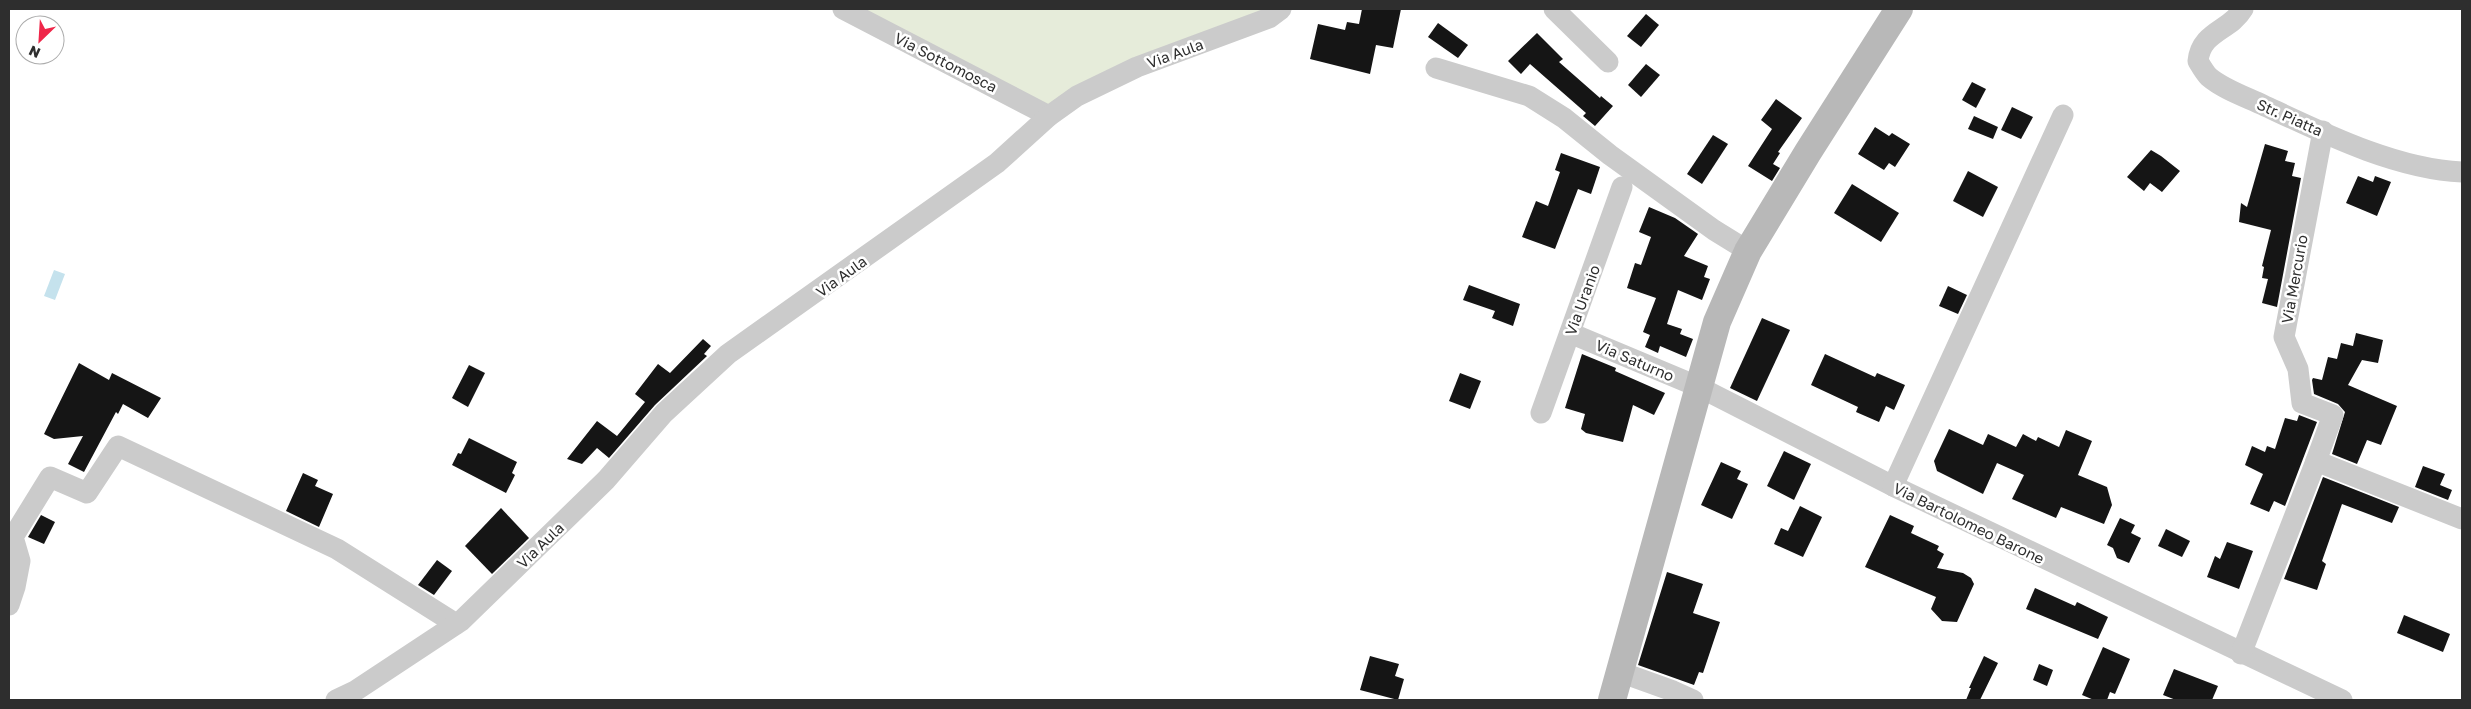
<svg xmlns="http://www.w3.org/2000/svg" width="2471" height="709" font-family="'Golos Text',sans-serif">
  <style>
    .green { fill: #e6ecda }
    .water { fill: #c5e2ed }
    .building { fill: #151515 }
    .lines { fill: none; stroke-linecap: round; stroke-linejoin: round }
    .street { stroke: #cbcbcb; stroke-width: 21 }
    .secondary { stroke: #b8b8b8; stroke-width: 28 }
    .labels { text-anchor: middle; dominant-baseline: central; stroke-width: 5; stroke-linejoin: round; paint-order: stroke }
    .street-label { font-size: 15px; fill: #2e2e2e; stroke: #fff }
  </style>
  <rect width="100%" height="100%" fill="#fff"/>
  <path class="green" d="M843 9H1281L1049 116Z"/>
  <path class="water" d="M54 270 65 274 55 300 44 296Z"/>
  <g class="building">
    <path d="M1362 9H1401L1393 48 1376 45 1370 74 1310 59 1318 24 1345 30 1347 22 1359 24Z"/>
    <path d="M1646 14 1659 25 1641 47 1627 36Z"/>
    <path d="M1438 23 1468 45 1458 58 1428 37Z"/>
    <path d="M1537 33 1563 59 1559 62 1600 98 1601 96 1613 106 1595 126 1583 116 1586 113 1530 64 1521 74 1508 61Z"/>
    <path d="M1646 64 1660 75 1641 97 1628 85Z"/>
    <path d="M1972 82 1986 89 1976 108 1962 100Z"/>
    <path d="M1776 99 1802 118 1778 152 1780 153 1773 164 1780 168 1772 181 1748 166 1772 129 1761 120Z"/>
    <path d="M2012 107 2033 117 2021 139 2001 130Z"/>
    <path d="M1974 116 1998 127 1993 139 1968 129Z"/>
    <path d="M1875 127 1889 136 1892 133 1910 144 1895 167 1889 163 1884 170 1858 154Z"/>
    <path d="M1713 135 1728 144 1702 184 1687 174Z"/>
    <path d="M2265 144 2288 151 2285 161 2295 163 2292 176 2301 178 2277 307 2262 303 2268 279 2262 278 2264 267 2262 266 2271 230 2239 222 2241 203 2247 207Z"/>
    <path d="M2151 150 2161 156 2180 171 2162 192 2150 183 2144 191 2127 177Z"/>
    <path d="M1561 153 1600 167 1591 194 1578 189 1555 249 1522 237 1536 201 1548 206 1560 172 1555 170Z"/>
    <path d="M1968 171 1998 187 1983 217 1953 201Z"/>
    <path d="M2358 176 2373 182 2375 176 2391 182 2377 216 2346 203Z"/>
    <path d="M1852 184 1899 213 1881 242 1834 213Z"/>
    <path d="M1649 207 1675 218 1698 234 1684 256 1708 266 1704 277 1710 279 1702 300 1678 290 1667 324 1682 329 1680 334 1693 339 1686 357 1660 346 1658 353 1645 347 1650 335 1643 332 1656 298 1627 288 1635 263 1641 265 1651 237 1639 232Z"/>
    <path d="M1469 285 1520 304 1513 326 1492 318 1495 311 1463 300Z"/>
    <path d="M1948 286 1967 295 1958 314 1939 306Z"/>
    <path d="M1762 318 1790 330 1757 401 1730 388Z"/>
    <path d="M2356 333 2383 340 2378 363 2362 360 2348 385 2397 406 2381 445 2367 440 2357 464 2332 454 2345 412 2338 404 2314 394 2312 380 2313 378 2322 380 2328 357 2337 359 2341 343 2353 346Z"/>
    <path d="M703 339 711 346 704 354 707 356 655 405 609 458 597 448 582 464 567 459 597 421 617 436 645 402 635 394 658 364 670 373Z"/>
    <path d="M1582 354 1616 368 1615 371 1665 393 1654 415 1633 405 1623 442 1586 433 1581 429 1585 414 1565 408Z"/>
    <path d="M1825 354 1875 377 1877 373 1905 385 1894 410 1886 406 1879 422 1856 412 1858 407 1811 385Z"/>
    <path d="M79 363 109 380 112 373 161 398 148 418 123 404 118 414 116 412 84 472 68 464 83 436 54 439 44 434Z"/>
    <path d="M469 365 485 373 468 407 452 398Z"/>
    <path d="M1460 373 1481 381 1470 409 1449 401Z"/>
    <path d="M2299 415 2317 422 2285 506 2274 501 2269 512 2250 504 2263 474 2245 465 2252 446 2265 452 2267 446 2275 449 2285 418 2297 421Z"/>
    <path d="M1949 429 1983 445 1988 434 2016 447 2023 434 2036 441 2038 437 2059 447 2066 430 2092 441 2078 475 2107 487 2112 505 2104 524 2061 507 2056 518 2012 499 2024 475 1997 463 1983 494 1937 471 1934 461Z"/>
    <path d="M469 438 517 462 512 473 515 475 506 493 452 465 458 453 461 454Z"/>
    <path d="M1784 451 1811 464 1794 500 1767 486Z"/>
    <path d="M1721 462 1741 471 1737 479 1748 484 1732 519 1701 505Z"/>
    <path d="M2423 466 2445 474 2440 485 2452 490 2448 500 2415 487Z"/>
    <path d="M303 473 318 480 315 486 333 494 319 527 286 511Z"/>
    <path d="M2323 477 2399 507 2392 523 2342 504 2322 561 2326 564 2317 590 2284 579Z"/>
    <path d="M1800 506 1822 517 1803 557 1774 544 1781 528 1788 531Z"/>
    <path d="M501 508 529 538 492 574 465 546Z"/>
    <path d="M41 515 55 522 44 544 28 537Z"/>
    <path d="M1890 515 1914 526 1911 533 1939 546 1937 550 1944 554 1937 568 1963 573 1971 578 1974 584 1957 622 1942 621 1931 609 1936 597 1865 567Z"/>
    <path d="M2120 518 2135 525 2131 533 2141 538 2129 563 2117 558 2113 548 2107 545Z"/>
    <path d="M2166 529 2190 541 2182 557 2158 546Z"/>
    <path d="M2227 542 2253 551 2239 589 2207 577 2215 556 2220 559Z"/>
    <path d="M437 560 452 571 434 595 418 585Z"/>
    <path d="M1667 572 1703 584 1693 613 1720 622 1703 673 1699 672 1694 685 1638 665Z"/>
    <path d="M2035 588 2075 606 2077 602 2108 617 2098 639 2026 609Z"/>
    <path d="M2404 615 2450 634 2443 652 2397 633Z"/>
    <path d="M2103 647 2130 659 2115 694 2110 692 2107 700H2094L2082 695Z"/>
    <path d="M1370 656 1399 664 1395 676 1404 679 1398 700 1360 690Z"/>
    <path d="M1984 656 1998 663 1980 700H1966L1971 688H1969Z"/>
    <path d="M2039 664 2053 670 2047 686 2033 680Z"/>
    <path d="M2174 669 2218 686 2212 700H2176L2163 695Z"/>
  </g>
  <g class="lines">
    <g class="street">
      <path d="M843 9 1049 116"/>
      <path d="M1554 9 1608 62"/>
      <path d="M2243 9C2230 31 2201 31 2198 61 2201 66 2205 73 2209 77 2223 89 2246 97 2263 105 2323 133 2395 169 2462 172"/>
      <path d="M1436 68 1529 96 1564 118 1610 155 1714 230 1748 251"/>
      <path d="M1570 333 1699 387 1893 486 2342 700"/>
      <path d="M1541 413 1622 187"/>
      <path d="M2316 461 2333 415 2302 403 2298 369 2284 337 2323 131"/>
      <path d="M1893 486 2063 115"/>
      <path d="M9 605 15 587 20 561 13 537 50 477 87 493 118 446 337 549 456 624"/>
      <path d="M2241 654 2316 461 2462 519"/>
      <path d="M1620 672 1673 691 1693 700"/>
      <path d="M336 700 355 691 461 621 606 480 664 413 728 354 997 163 1049 116 1077 96 1137 67 1269 18 1281 9"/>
    </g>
    <path class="secondary" d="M1612 700 1717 322 1748 251 1808 152 1899 9"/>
  </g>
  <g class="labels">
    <g class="street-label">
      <text transform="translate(1175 53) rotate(-20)">Via Aula</text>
      <text transform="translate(946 62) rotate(27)">Via Sottomosca</text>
      <text transform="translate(2290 117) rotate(24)">Str. Piatta</text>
      <text transform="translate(841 276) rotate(-36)">Via Aula</text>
      <text transform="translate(2294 279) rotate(-80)">Via Mercurio</text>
      <text transform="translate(1582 300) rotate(-70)">Via Uranio</text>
      <text transform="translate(1635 360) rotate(23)">Via Saturno</text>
      <text transform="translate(1969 523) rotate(26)">Via Bartolomeo Barone</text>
      <text transform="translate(540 545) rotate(-44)">Via Aula</text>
    </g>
  </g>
  <rect width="2471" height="709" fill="none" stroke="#2e2e2e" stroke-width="20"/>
  <g transform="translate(40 40) rotate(205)"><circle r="24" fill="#ffffff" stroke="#ababab"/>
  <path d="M0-4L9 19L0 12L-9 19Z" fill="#ef2649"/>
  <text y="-8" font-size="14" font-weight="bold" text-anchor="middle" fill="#2e2e2e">N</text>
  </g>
</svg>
